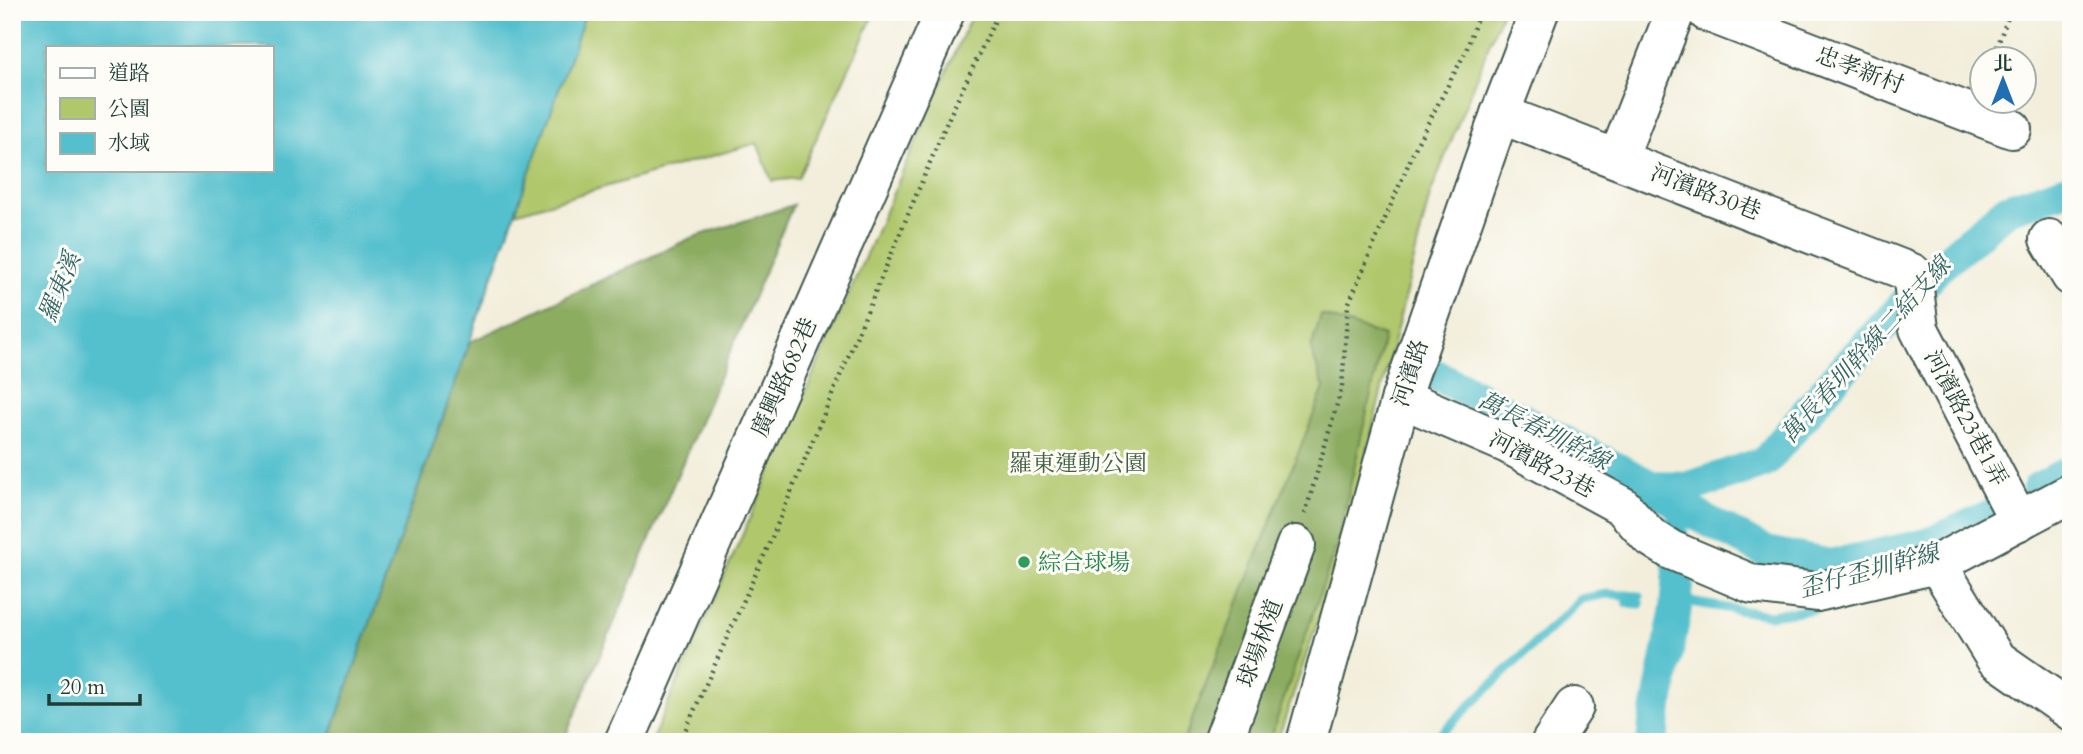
<svg xmlns="http://www.w3.org/2000/svg" width="2083" height="754" font-family="Cardo,'Noto Serif TC',serif">
  <style>
    .green { fill: #b0c76c; stroke: #688250; stroke-width: 2 }
    .forest { fill: #8cac60; stroke: #56744a; stroke-width: 2 }
    .water { fill: #54c0cd; stroke: #3a7e80; stroke-width: 2; fill-rule: evenodd }
    .lines { fill: none; stroke-linecap: round; stroke-linejoin: round }
    .stream { stroke: #54c0cd; stroke-width: 9 }
    .canal { stroke: #54c0cd; stroke-width: 32 }
    .minor-casing { stroke: #3f584d; stroke-width: 42 }
    .path { stroke: #3f584d; stroke-width: 4.5; stroke-dasharray: 2 5; stroke-linecap: butt }
    .minor { stroke: #fff; stroke-width: 38 }
    .leisure-dot { fill: #2e9e5b; stroke: #fdfcf7; stroke-width: 2.5 }
    .labels { text-anchor: middle; dominant-baseline: central; stroke-width: 6; stroke-linejoin: round; paint-order: stroke }
    .street-label { font-size: 23px; fill: #1f3d34; stroke: #fdfcf7 }
    .park-label { font-size: 23px; fill: #436042; stroke: #fdfcf7 }
    .leisure-label { font-size: 23px; fill: #27864d; stroke: #fdfcf7; text-anchor: start }
    .water-label { font-size: 24px; font-style: italic; fill: #2f6462; stroke: #fdfcf7 }
  </style>
  <rect width="100%" height="100%" fill="#fdfcf7"/>
  <filter id="ink" filterUnits="userSpaceOnUse"><feTurbulence type="fractalNoise" baseFrequency=".0143" numOctaves="2"/><feDisplacementMap in="SourceGraphic" scale="14" xChannelSelector="R" yChannelSelector="G"/><feConvolveMatrix kernelMatrix="1 2 1 2 8 2 1 2 1" color-interpolation-filters="sRGB"/></filter>
  <filter id="wash" filterUnits="userSpaceOnUse"><feTurbulence type="fractalNoise" baseFrequency=".00686" numOctaves="4" result="noise"/><feDisplacementMap in="SourceGraphic" scale="28" xChannelSelector="R" yChannelSelector="G"/><feGaussianBlur stdDeviation="1.57" result="paint"/><feColorMatrix in="noise" values="0 0 0 0 0 0 0 0 0 0 0 0 0 0 0 0 0 1.4 0 .05"/><feComposite in="paint" operator="in"/></filter>
  <g filter="url(#wash)">
    <rect width="100%" height="100%" fill="#f3eedb"/>
    <g class="green">
      <path d="M586 12H875L798 178 772 181 757 143 515 213Z"/>
      <path d="M973 12H1502L1430 195 1343 547 1277 742H651Z"/>
    </g>
    <g class="forest">
      <path d="M793 205 563 742H328L470 342 691 238Z"/>
      <path d="M1321 315 1384 336 1337 544 1269 742H1183L1324 388 1311 349Z"/>
    </g>
    <path class="water" d="M12 12H586L328 742H12ZM47 47H271V170H47Z"/>
    <g class="lines">
      <g class="stream">
        <path d="M1627 595V603L1640 604"/>
        <path d="M1666 598 1769 615 1817 609"/>
        <path d="M1665 608 1676 609"/>
        <path d="M1432 742 1581 599 1607 594 1640 596"/>
      </g>
      <g class="canal">
        <path d="M1436 375 1653 487 1682 507 1766 552 1831 565 1928 544 1995 513"/>
        <path d="M1653 487 1687 488 1765 462 1835 378 1937 269 2007 209 2071 188"/>
        <path d="M2038 488 2071 470"/>
        <path d="M1652 742 1654 724 1676 609 1679 570 1672 533"/>
      </g>
    </g>
  </g>
  <g filter="url(#ink)">
    <g class="lines">
      <defs>
        <g id="minor">
          <path d="M1707 12 2012 129"/>
          <path d="M1500 114 1912 273 1919 329 2019 521"/>
          <path d="M1618 158 1675 12"/>
          <path d="M2049 239 2071 276"/>
          <path d="M1401 398 1508 444 1622 506 1649 536 1671 550 1752 584 1817 592 1937 564 2071 493"/>
          <path d="M1937 564 1995 658 2071 711"/>
          <path d="M624 742 945 12"/>
          <path d="M1223 742 1296 545"/>
          <path d="M1306 742 1401 398 1500 114 1539 12"/>
          <path d="M1551 742 1574 707"/>
        </g>
      </defs>
      <use href="#minor" class="minor-casing"/>
      <g class="path">
        <path d="M1992 60 2010 12"/>
        <path d="M1305 514 1342 387 1348 305 1417 144 1466 51 1479 12"/>
        <path d="M680 742 767 549 947 122 999 12"/>
      </g>
      <use href="#minor" class="minor"/>
    </g>
  </g>
  <circle class="leisure-dot" cx="1024" cy="562" r="7"/>
  <g class="labels">
    <g class="street-label">
      <text transform="translate(1860 70) rotate(21)">忠孝新村</text>
      <text transform="translate(1706 192) rotate(21)">河濱路30巷</text>
      <text transform="translate(1410 373) rotate(-72)">河濱路</text>
      <text transform="translate(784 377) rotate(-66)">廣興路682巷</text>
      <text transform="translate(1966 418) rotate(62)">河濱路23巷1弄</text>
      <text transform="translate(1542 464) rotate(28)">河濱路23巷</text>
      <text transform="translate(1260 643) rotate(-70)">球場林道</text>
    </g>
    <g class="park-label">
      <text x="1078" y="463">羅東運動公園</text>
    </g>
    <g class="leisure-label">
      <text x="1038" y="562">綜合球場</text>
    </g>
    <g class="water-label">
      <text transform="translate(60 287) rotate(-68)">羅東溪</text>
      <text transform="translate(1866 350) rotate(-48)">萬長春圳幹線二結支線</text>
      <text transform="translate(1544 431) rotate(27)">萬長春圳幹線</text>
      <text transform="translate(1869 571) rotate(-15)">歪仔歪圳幹線</text>
    </g>
  </g>
  <rect width="2083" height="754" fill="none" stroke="#fdfcf7" stroke-width="42"/>
  <rect x="46" y="46" width="228" height="126" fill="#fdfcf7" stroke="#a4b0a9" stroke-width="2"/>
  <rect x="60" y="68" width="35" height="10" fill="#ffffff" stroke="#a4b0a9" stroke-width="2"/>
  <text x="108" y="80" font-size="21" fill="#1f3d34">道路</text>
  <rect x="60" y="98" width="35" height="21" fill="#b0c76c" stroke="#a4b0a9" stroke-width="2"/>
  <text x="108" y="116" font-size="21" fill="#1f3d34">公園</text>
  <rect x="60" y="133" width="35" height="21" fill="#54c0cd" stroke="#a4b0a9" stroke-width="2"/>
  <text x="108" y="150" font-size="21" fill="#1f3d34">水域</text>
  <g transform="translate(2003 80)"><circle r="33" fill="#fdfcf7" stroke="#a4b0a9" stroke-width="2"/>
  <path d="M0-5L12 26L0 18L-12 26Z" fill="#1f6fb2"/>
  <text y="-10" font-size="19" font-weight="bold" text-anchor="middle" fill="#1f3d34">北</text>
  </g>
  <path d="M49 694v10h91v-10" fill="none" stroke="#1f3d34" stroke-width="3.5"/>
  <text x="60" y="694" font-size="21" fill="#1f3d34" stroke="#fdfcf7" stroke-width="5" paint-order="stroke">20 m</text>
</svg>
